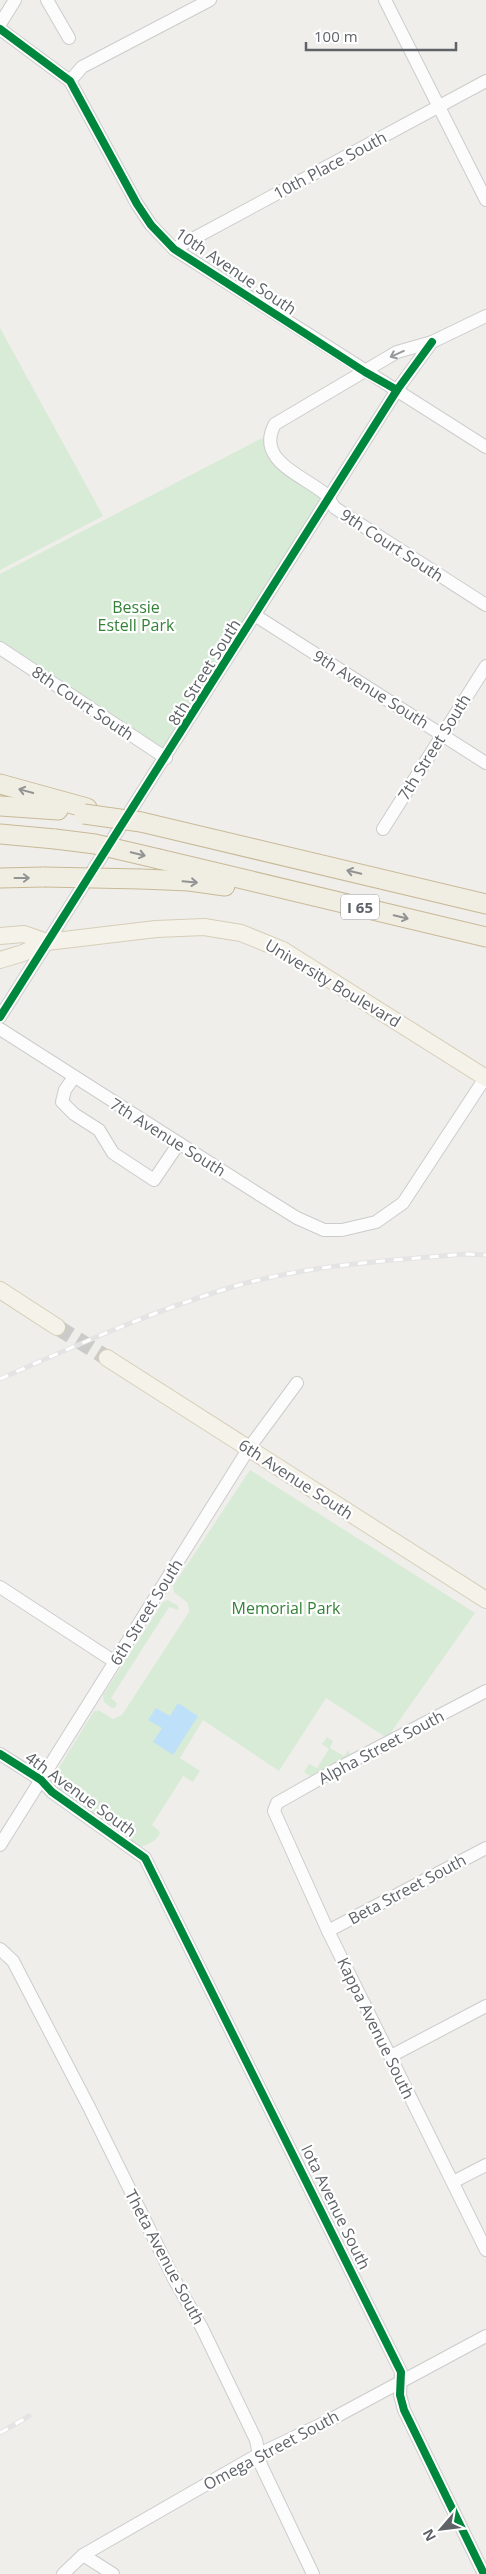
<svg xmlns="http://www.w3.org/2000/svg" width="486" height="2574" font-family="'Open Sans',sans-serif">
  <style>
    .green { fill: #d8ebd6 }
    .water { fill: #bfe0f9 }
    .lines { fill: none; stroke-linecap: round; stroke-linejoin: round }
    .major-tunnel { stroke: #cbcbca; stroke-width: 16; stroke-dasharray: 16 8; stroke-linecap: butt }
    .minor-casing { stroke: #cbcccc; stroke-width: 14 }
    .major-casing { stroke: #d7ceb8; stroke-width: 18 }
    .highway-casing { stroke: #c8b996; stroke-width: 21 }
    .minor { stroke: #fdfcfc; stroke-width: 12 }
    .major { stroke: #f4f2e9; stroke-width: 16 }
    .highway { stroke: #f0ede3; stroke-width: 19 }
    .rail-casing { stroke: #e4e4e4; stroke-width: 5 }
    .rail { stroke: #fff; stroke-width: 3; stroke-dasharray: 9; stroke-linecap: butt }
    .highway-bridge-casing { stroke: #c8b996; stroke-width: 21; stroke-linecap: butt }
    .highway-bridge { stroke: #f0ede3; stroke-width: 19 }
    .cycleway-casing { stroke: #fff; stroke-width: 11 }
    .cycleway { stroke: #00873e; stroke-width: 8 }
    .oneway { stroke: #96999c }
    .oneway2 { stroke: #929393 }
    .labels { text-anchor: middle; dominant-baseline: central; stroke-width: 4.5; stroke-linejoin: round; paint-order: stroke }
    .shield { fill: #fff; stroke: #8f9295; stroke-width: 1 }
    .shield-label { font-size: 15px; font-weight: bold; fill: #5f6368 }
    .street-label { font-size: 16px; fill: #5f6368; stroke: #fff }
    .park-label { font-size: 16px; fill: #348238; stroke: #fff }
  </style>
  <rect width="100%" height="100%" fill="#efeeea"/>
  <g class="green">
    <path d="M0 328 103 516 0 570Z"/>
    <path d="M270 434 273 450 330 499 166 758 0 648V574Z"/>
    <path d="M250 1470 475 1613 387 1738 326 1698 279 1771 203 1720 180 1758 200 1771 193 1782 183 1776 152 1825 160 1832C158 1841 148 1844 140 1847L59 1789 54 1782V1776L94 1711H100L113 1719 122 1715 189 1612 188 1603 174 1592 173 1586Z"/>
    <path d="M168 1600 178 1606 179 1610 169 1607 111 1698 117 1703 116 1707 112 1708 104 1702 103 1695 163 1602Z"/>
    <path d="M327 1737 333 1741 330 1748 344 1756 349 1750 350 1756 310 1776 304 1772 309 1764 317 1768 329 1749 322 1744Z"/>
  </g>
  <path class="water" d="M178 1703 198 1716 173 1755 153 1742 162 1728 148 1720 156 1708 170 1716Z"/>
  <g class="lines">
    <path class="major-tunnel" d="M57 1327 107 1358"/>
    <defs>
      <g id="minor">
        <path d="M47 0 69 38"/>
        <path d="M385 0 486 200"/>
        <path d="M0 24 15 0"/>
        <path d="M0 29 70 81 137 204 151 225 174 249 486 447"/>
        <path d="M70 81 82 67 210 0"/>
        <path d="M174 249 486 81"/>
        <path d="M486 316 432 342 397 352 275 424C255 460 302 475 324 493 329 497 331 503 335 508L486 605"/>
        <path d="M256 616 486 763"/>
        <path d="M0 648 166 758"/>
        <path d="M383 829 486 666"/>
        <path d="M0 1017 397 390 432 342"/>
        <path d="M0 1029 257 1193 297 1218 324 1230H342L376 1222 403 1203 485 1078"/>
        <path d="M74 1077 65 1090 62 1102 74 1114 99 1130 113 1153 154 1180 179 1143"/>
        <path d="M0 1587 115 1662"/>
        <path d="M486 1691 337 1769 277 1803 274 1811 328 1931 486 2250"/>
        <path d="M0 1754 41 1780 52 1792 145 1858 401 2372 400 2395 404 2410 484 2574"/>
        <path d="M0 1845 249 1448 297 1383"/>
        <path d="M328 1931 486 1848"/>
        <path d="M0 1949 13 1961 89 2107 174 2279 202 2328 256 2440 261 2465 313 2574"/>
        <path d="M391 2056 486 2006"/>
        <path d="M453 2182 486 2165"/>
        <path d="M83 2555 113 2574"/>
        <path d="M63 2574 83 2555 259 2454 326 2422 486 2336"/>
      </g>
      <g id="major">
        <path d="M0 936 24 934 47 942"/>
        <path d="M0 960 23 953 47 942 156 929 204 927 241 933 283 950 486 1078"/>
        <path d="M0 1290 57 1327"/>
        <path d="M107 1358 486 1600"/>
      </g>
      <g id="highway">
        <path d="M0 784 87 808"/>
        <path d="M0 806 58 810"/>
        <path d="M141 822 486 904"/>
        <path d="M0 834 55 839"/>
        <path d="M159 859 486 937"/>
        <path d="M0 878 44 877"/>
        <path d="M141 879 189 881 225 886"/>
      </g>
    </defs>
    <use href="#minor" class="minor-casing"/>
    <use href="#major" class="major-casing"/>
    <use href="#highway" class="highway-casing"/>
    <use href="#minor" class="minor"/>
    <use href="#major" class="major"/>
    <use href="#highway" class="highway"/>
    <defs>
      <g id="rail">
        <path d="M0 1379C75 1346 150 1312 229 1288 305 1265 385 1261 464 1254L486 1255"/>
        <path d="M0 2433 29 2416"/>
      </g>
    </defs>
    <use href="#rail" class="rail-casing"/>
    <use href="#rail" class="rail"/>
    <defs>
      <g id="highway-bridge">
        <path d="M84 814 141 822"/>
        <path d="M55 839 95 844 159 859"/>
        <path d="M44 877 141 879"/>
      </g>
    </defs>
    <use href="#highway-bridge" class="highway-bridge-casing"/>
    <use href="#highway-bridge" class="highway-bridge"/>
    <defs>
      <g id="cycleway">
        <path d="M0 29 70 81 137 204 151 225 174 249 365 372 397 390"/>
        <path d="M0 1017 397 390 432 342"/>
        <path d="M0 1754 41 1780 52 1792 145 1858 401 2372 400 2395 404 2410 484 2574"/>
      </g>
    </defs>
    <use href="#cycleway" class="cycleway-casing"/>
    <use href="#cycleway" class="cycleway"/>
  </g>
  <defs><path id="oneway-shaft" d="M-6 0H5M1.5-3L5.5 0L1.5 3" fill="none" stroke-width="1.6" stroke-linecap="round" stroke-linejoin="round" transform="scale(1.25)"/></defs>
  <use class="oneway" href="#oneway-shaft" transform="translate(397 354) rotate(156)"/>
  <g class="oneway2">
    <use href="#oneway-shaft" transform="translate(26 791) rotate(-165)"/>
    <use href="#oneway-shaft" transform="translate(138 854) rotate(13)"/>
    <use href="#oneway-shaft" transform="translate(354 872) rotate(-167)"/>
    <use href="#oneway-shaft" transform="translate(22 878)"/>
    <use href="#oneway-shaft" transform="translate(190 882) rotate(5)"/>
    <use href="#oneway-shaft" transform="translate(401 917) rotate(13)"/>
  </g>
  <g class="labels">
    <rect class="shield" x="341" y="894.5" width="38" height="25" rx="4"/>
    <g class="shield-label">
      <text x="360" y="907">I 65</text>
    </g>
    <g class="street-label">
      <text transform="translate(330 165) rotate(-28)">10th Place South</text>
      <text transform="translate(236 271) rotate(34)">10th Avenue South</text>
      <text transform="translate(392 545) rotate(33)">9th Court South</text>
      <text transform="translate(204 672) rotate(-58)">8th Street South</text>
      <text transform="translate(371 689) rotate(32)">9th Avenue South</text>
      <text transform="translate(83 703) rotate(34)">8th Court South</text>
      <text transform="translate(434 747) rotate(-58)">7th Street South</text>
      <text transform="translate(333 983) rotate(31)">University Boulevard</text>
      <text transform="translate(168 1137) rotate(32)">7th Avenue South</text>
      <text transform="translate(296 1479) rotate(33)">6th Avenue South</text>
      <text transform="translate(146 1612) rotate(-58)">6th Street South</text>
      <text transform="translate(381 1747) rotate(-28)">Alpha Street South</text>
      <text transform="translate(81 1794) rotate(36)">4th Avenue South</text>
      <text transform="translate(407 1889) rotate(-28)">Beta Street South</text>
      <text transform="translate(376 2028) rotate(64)">Kappa Avenue South</text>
      <text transform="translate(336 2207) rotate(64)">Iota Avenue South</text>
      <text transform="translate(165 2257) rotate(62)">Theta Avenue South</text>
      <text transform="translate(271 2450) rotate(-28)">Omega Street South</text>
    </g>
    <g class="park-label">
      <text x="136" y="607">Bessie<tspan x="136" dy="18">Estell Park</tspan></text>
      <text x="286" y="1608">Memorial Park</text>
    </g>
  </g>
  <g transform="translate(441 2529) rotate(242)" stroke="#ffffff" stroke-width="4" paint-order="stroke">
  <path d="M0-4L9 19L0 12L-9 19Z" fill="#5f6368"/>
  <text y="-8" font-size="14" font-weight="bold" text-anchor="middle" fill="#5f6368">N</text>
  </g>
  <path d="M306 42v8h150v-8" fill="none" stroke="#5f6368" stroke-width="2.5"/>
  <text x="314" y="42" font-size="15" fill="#5f6368" stroke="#ffffff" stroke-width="4" paint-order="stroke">100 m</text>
</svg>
